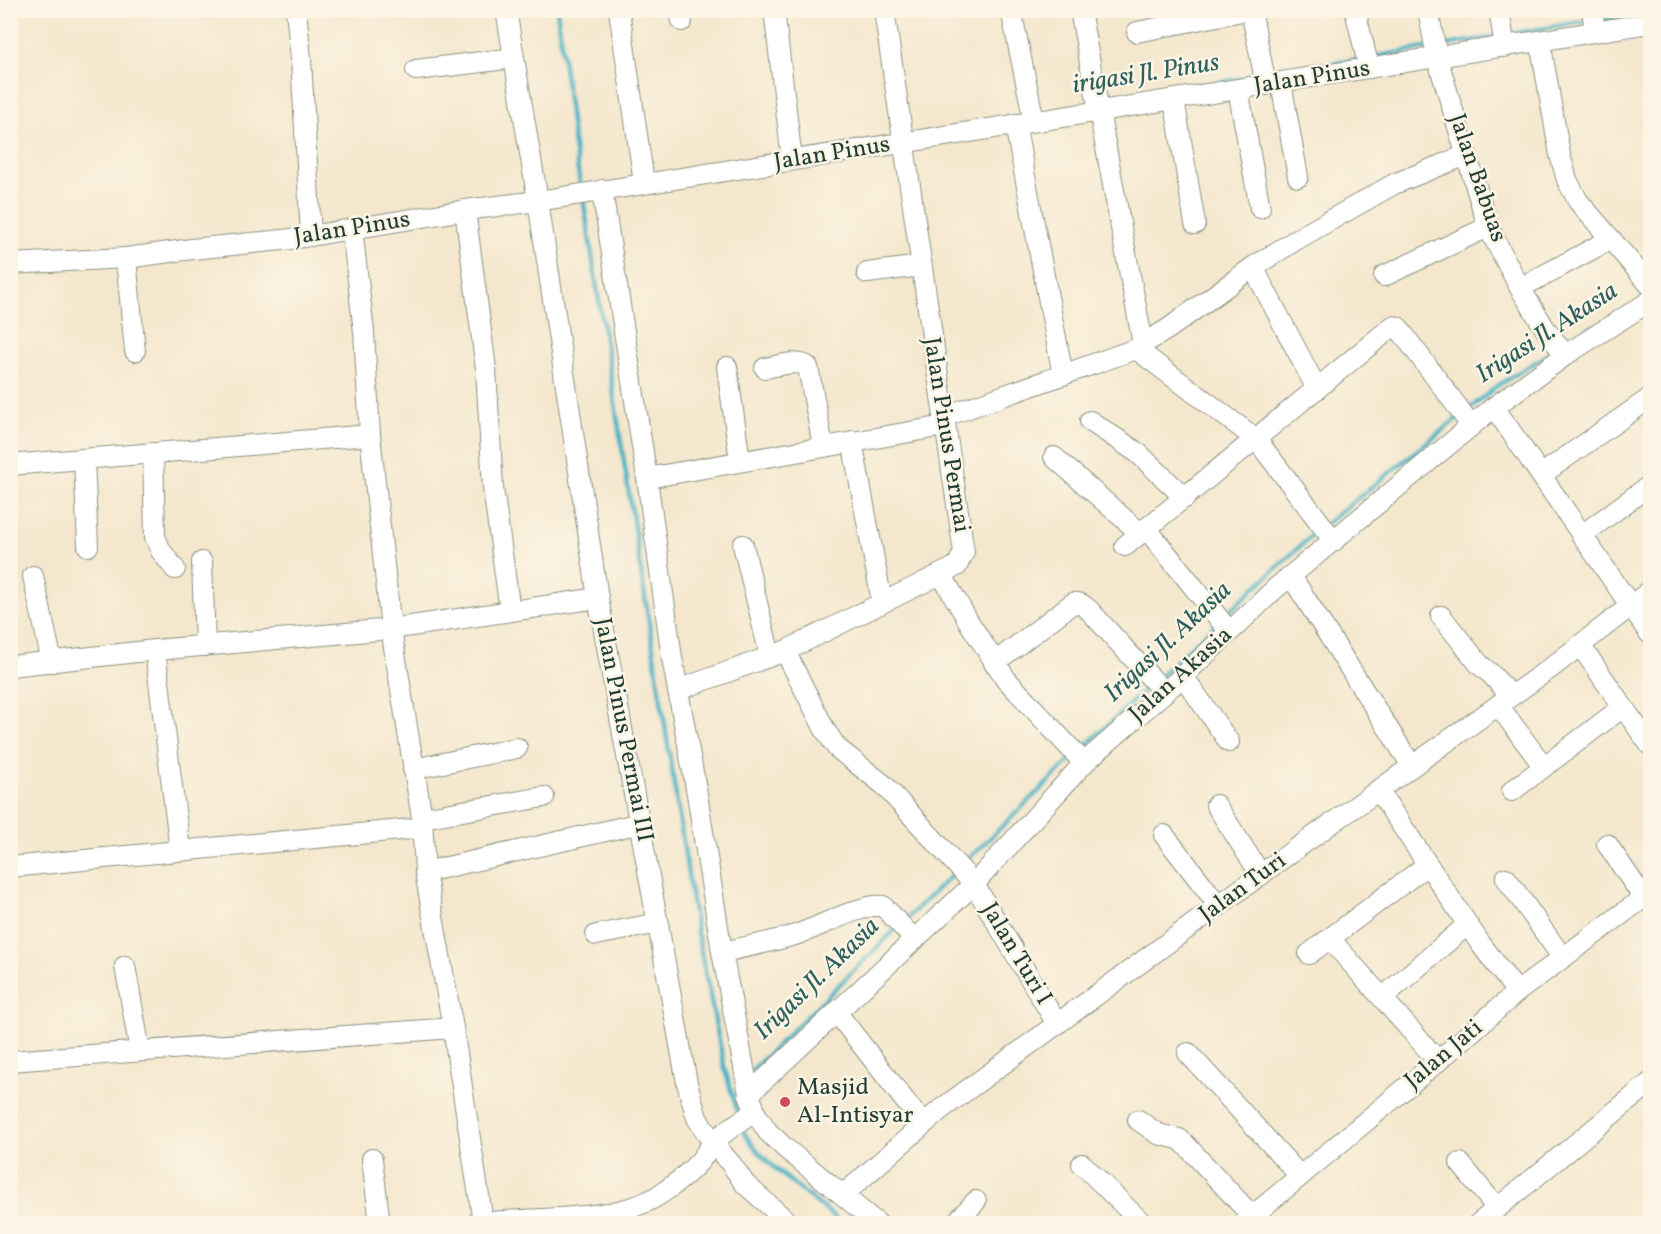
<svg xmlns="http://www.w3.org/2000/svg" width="1661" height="1234" font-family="Vollkorn,serif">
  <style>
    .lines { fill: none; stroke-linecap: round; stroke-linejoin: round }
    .stream { stroke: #47b2c4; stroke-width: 4.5 }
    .minor-casing { stroke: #8a9280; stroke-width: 22 }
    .minor { stroke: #fff; stroke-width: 20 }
    .poi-dot { fill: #d1495b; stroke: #fcf5e5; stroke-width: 2 }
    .labels { text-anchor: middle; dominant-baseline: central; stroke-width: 5; stroke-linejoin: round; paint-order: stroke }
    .street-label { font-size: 24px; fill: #1f3d34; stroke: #fcf5e5 }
    .poi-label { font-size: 24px; fill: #1f3d34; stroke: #fcf5e5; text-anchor: start }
    .water-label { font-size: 26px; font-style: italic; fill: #2b605f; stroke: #fcf5e5 }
  </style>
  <rect width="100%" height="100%" fill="#fcf5e5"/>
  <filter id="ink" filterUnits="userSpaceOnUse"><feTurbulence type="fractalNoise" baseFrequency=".0167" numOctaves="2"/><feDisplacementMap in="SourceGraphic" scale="12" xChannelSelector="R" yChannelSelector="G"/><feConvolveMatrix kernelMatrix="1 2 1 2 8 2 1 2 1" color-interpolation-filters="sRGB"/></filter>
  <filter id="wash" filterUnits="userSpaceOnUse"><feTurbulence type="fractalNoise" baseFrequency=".008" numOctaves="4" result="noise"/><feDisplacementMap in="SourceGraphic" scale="24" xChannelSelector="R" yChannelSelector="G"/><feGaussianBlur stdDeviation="1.35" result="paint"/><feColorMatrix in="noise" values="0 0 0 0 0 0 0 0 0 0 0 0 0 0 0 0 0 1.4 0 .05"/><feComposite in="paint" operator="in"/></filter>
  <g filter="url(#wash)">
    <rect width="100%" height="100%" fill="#f4e7cd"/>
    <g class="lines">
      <g class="stream">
        <path d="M557 10 574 146 581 189"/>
        <path d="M1598 20 1650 11"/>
        <path d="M1509 34 1589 21"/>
        <path d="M1441 46 1498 36"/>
        <path d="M1373 57 1430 47"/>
        <path d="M1269 74 1361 59"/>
        <path d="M1177 89 1258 76"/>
        <path d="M583 197 697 932 725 1070 739 1117"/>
        <path d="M1565 344 1593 326"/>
        <path d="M1466 412 1497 386 1555 350"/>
        <path d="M1328 522 1459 417"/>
        <path d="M1223 617 1319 529"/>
        <path d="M1158 678 1217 623"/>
        <path d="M1081 750 1151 684"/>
        <path d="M962 865 1073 758"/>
        <path d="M904 921 956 871"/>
        <path d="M752 1070 898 927"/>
        <path d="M741 1125C752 1157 816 1201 843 1224"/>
      </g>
    </g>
  </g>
  <g filter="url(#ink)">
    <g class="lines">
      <defs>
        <g id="minor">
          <path d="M296 10 301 59 311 236"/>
          <path d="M506 10 538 201 598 598 687 1083 697 1118 713 1143 732 1165 745 1184 790 1224"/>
          <path d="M619 10 644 183"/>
          <path d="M680 10 682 21"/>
          <path d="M774 10 792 160"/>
          <path d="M1011 10 1034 121"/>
          <path d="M1251 10 1266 85"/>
          <path d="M1355 10 1369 68"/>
          <path d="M1428 10 1437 57 1488 227 1520 288 1546 330 1565 355"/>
          <path d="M1499 10 1505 47"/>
          <path d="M1592 10 1595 31"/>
          <path d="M1137 32 1247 10"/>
          <path d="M1540 41 1560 155 1567 180 1578 201 1650 285"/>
          <path d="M416 70 514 58"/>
          <path d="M1281 83 1298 177"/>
          <path d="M1238 89 1260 208"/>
          <path d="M1174 99 1195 224"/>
          <path d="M1015 124 1063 375"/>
          <path d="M602 190 647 478 672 658 697 794 722 952 749 1094 756 1114 768 1132 785 1148 878 1224"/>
          <path d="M465 210 486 369 493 488 510 611"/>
          <path d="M352 229 364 332 370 435 391 629 422 818 425 872 453 1028 483 1222"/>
          <path d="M126 258 135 351"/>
          <path d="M10 264 126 258 192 249 292 239 465 210 538 201 1650 23"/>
          <path d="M1253 267 1317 389"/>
          <path d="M867 273 921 266"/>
          <path d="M1384 276 1488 227"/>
          <path d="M1520 288 1611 239"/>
          <path d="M1143 344 1168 329 1253 267 1299 238 1394 184 1466 155"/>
          <path d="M1136 349 1256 439 1334 541"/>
          <path d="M727 367 740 461"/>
          <path d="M765 368C777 366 799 359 808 367L823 446"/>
          <path d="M1494 407 1650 634"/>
          <path d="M943 417 1136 349 1143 344 1080 10"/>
          <path d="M1090 421 1138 453 1185 498"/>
          <path d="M852 441 882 602"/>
          <path d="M153 453 155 537 161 551 175 569"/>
          <path d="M1054 457 1140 533"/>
          <path d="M84 460 88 546"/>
          <path d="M10 465 370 435"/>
          <path d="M1541 475 1650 398"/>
          <path d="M647 478 944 426"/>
          <path d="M1146 528 1229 631"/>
          <path d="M1582 535 1650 485"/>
          <path d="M743 545 770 656"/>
          <path d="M1125 546 1393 326 1398 327 1471 425"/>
          <path d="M202 562 205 646"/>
          <path d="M941 574 970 624 1006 679 1084 763"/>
          <path d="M33 576 52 662"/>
          <path d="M1291 576 1412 766"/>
          <path d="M1441 616 1479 664 1491 674 1511 696"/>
          <path d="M155 650 180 850"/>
          <path d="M785 651 825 730 837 748 884 785 974 884 1057 1024"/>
          <path d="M994 663 1073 603C1081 602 1083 605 1089 610L1163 691"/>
          <path d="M10 666 155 650 391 629 598 598"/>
          <path d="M1183 676 1229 742"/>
          <path d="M678 690 785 651 957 566 964 552 884 10"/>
          <path d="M1498 705 1544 767"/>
          <path d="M1623 707 1650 745"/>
          <path d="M413 769 517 748"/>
          <path d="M1378 790 1480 943 1517 992"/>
          <path d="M1512 791 1623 707 1580 645"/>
          <path d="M1216 805 1261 875"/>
          <path d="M422 818 544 797"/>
          <path d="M1164 835 1219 906"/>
          <path d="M1607 844 1643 897"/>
          <path d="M10 867 422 828"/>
          <path d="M425 872 641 823"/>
          <path d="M1506 878 1562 957"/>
          <path d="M596 935 659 923"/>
          <path d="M1330 939 1438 1061"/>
          <path d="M722 952C747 947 771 942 795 935 818 928 862 903 883 906L915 940"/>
          <path d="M1309 954 1427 865"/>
          <path d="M125 966 140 1051"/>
          <path d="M1383 997 1467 925"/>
          <path d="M837 1013 923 1124"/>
          <path d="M1188 1053 1300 1176"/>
          <path d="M10 1061 453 1028"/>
          <path d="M749 1094 974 884 1084 763 1183 676 1276 588 1494 407 1570 352 1650 301"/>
          <path d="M1138 1120 1158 1134 1179 1139 1185 1144 1252 1216"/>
          <path d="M372 1159 380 1224"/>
          <path d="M1460 1163 1496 1207"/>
          <path d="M1082 1164 1143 1224"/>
          <path d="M844 1194 940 1110 1290 853 1552 667 1650 591"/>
          <path d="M475 1224C527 1216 616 1224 659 1195 673 1186 687 1175 698 1163 704 1157 708 1148 715 1141 727 1129 741 1121 755 1112"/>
          <path d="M955 1224 976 1201"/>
          <path d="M1243 1224 1438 1061 1517 992 1650 893"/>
          <path d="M1478 1224 1650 1083"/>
        </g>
      </defs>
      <use href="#minor" class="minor-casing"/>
      <use href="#minor" class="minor"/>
    </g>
  </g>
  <circle class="poi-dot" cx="785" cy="1102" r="6"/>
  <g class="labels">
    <g class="street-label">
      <text transform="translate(1312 78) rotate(-9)">Jalan Pinus</text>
      <text transform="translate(832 154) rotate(-9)">Jalan Pinus</text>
      <text transform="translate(1477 178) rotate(71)">Jalan Babuas</text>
      <text transform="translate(352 229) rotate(-9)">Jalan Pinus</text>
      <text transform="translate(946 435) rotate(81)">Jalan Pinus Permai</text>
      <text transform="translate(1181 675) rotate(-42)">Jalan Akasia</text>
      <text transform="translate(623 730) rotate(79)">Jalan Pinus Permai III</text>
      <text transform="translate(1243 888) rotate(-36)">Jalan Turi</text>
      <text transform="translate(1016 954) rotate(59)">Jalan Turi I</text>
      <text transform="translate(1444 1055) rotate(-40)">Jalan Jati</text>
    </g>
    <g class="poi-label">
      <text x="797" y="1088">Masjid<tspan x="797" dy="28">Al-Intisyar</tspan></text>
    </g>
    <g class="water-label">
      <text transform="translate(1146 74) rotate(-9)">irigasi Jl. Pinus</text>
      <text transform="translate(1547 333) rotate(-33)">Irigasi Jl. Akasia</text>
      <text transform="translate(1168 642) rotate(-43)">Irigasi Jl. Akasia</text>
      <text transform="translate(817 979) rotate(-44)">Irigasi Jl. Akasia</text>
    </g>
  </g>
  <rect width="1661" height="1234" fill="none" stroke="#fcf5e5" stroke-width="36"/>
</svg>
